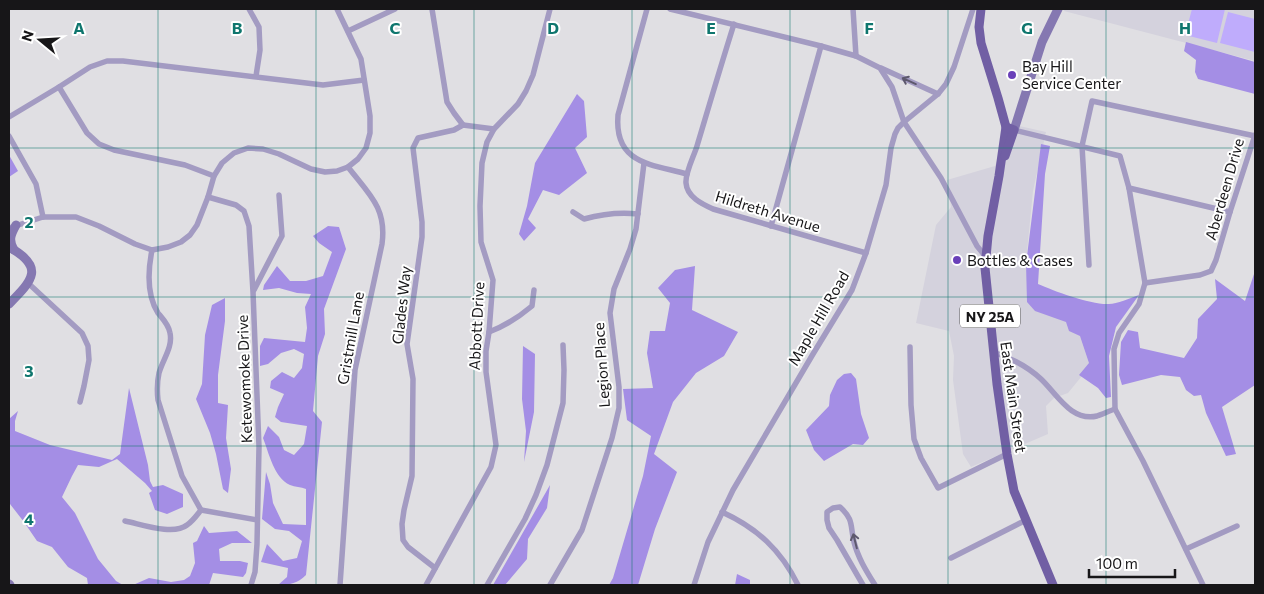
<svg xmlns="http://www.w3.org/2000/svg" width="1264" height="594" font-family="Commissioner,sans-serif">
  <style>
    .built { fill: #d4d2dd }
    .green { fill: #bfacfc }
    .forest { fill: #a48ee5 }
    .lines { fill: none; stroke-linecap: round; stroke-linejoin: round }
    .street { stroke: #a39bc2; stroke-width: 5.5 }
    .secondary { stroke: #8578b1; stroke-width: 9 }
    .primary { stroke: #715fa4; stroke-width: 9 }
    .oneway { stroke: #5d586d }
    .grid { fill: none; stroke: #0f766e; stroke-width: 1; stroke-opacity: 0.55 }
    .poi-dot { fill: #6a40b9; stroke: #fff; stroke-width: 2 }
    .labels { text-anchor: middle; dominant-baseline: central; stroke-width: 4; stroke-linejoin: round; paint-order: stroke }
    .shield { fill: #fff; stroke: #5d5c5d; stroke-width: 1 }
    .shield-label { font-size: 14px; font-weight: bold; fill: #171618 }
    .poi-label { font-size: 15px; fill: #171618; stroke: #fff; text-anchor: start }
    .street-label { font-size: 15px; fill: #171618; stroke: #fff }
    .grid-label { font-size: 16px; text-anchor: middle; font-weight: bold; fill: #0f766e; stroke: #fff; stroke-width: 4; stroke-linejoin: round; paint-order: stroke }
  </style>
  <rect width="100%" height="100%" fill="#e0dfe3"/>
  <g class="built">
    <path d="M1065 9H1255V61L1064 11Z"/>
    <path d="M1011 124 1046 132 1033 191 1026 262 1029 302 1061 311 1080 331 1095 360 1068 393 1054 398 1046 406 1048 434 971 467 963 454 953 380 954 356 949 331 916 323 936 225 951 207 947 180 995 166Z"/>
  </g>
  <g class="green">
    <path d="M1192 9H1225L1217 43 1185 35Z"/>
    <path d="M1228 12 1255 19V52L1220 43Z"/>
  </g>
  <g class="forest">
    <path d="M1186 42 1255 62V94L1198 79 1195 72 1196 60 1184 51Z"/>
    <path d="M577 94 584 101 587 137 575 148 587 173 559 195 543 190 528 219 536 228 524 241 519 234 527 206 535 163Z"/>
    <path d="M1041 144 1050 146 1045 174 1038 284C1054 291 1091 305 1109 304 1117 304 1130 298 1139 295L1116 327 1109 356 1111 397 1106 398 1098 388 1079 375 1089 363 1080 336 1069 331 1066 322 1035 311 1027 302 1026 264Z"/>
    <path d="M9 155 18 171 9 177Z"/>
    <path d="M328 226 339 227 346 249 324 309 325 334 318 356 313 411 322 422 306 575C298 583 290 585 278 585L287 577 288 568 261 562 267 544 283 561 297 558 302 541 289 531 275 529 262 519 266 472 270 484 273 503 283 524 306 525V489C301 487 295 487 290 485 274 478 269 453 263 438L268 426 279 437 284 450 294 455 304 444 307 426 281 422 275 417 278 407 284 394 270 388 271 381 282 372 294 378 302 368 304 354 294 349 281 353 268 364 260 366V346L264 338 305 342 307 328 305 307 311 294 297 293 279 288 263 290 264 285 277 266 290 281H306L323 276 332 252 319 243 313 236Z"/>
    <path d="M695 266 692 310 738 332 724 356 696 373 673 402 654 454 677 472 655 529 638 585H609L613 578 643 476 651 436 627 420 623 389 653 388 647 353 650 331H665L670 303 658 288 675 270Z"/>
    <path d="M1255 271V385L1222 407 1236 454 1226 456 1206 413 1201 395 1194 396 1186 390 1180 377 1161 375 1122 385 1119 375 1121 342 1128 330 1138 332 1140 348 1184 358 1197 338 1198 319 1217 299 1215 279 1245 301Z"/>
    <path d="M225 298V321L218 375V403L228 405 226 438 231 469 228 493 223 489 216 454 210 433 196 399 202 384 205 335 212 305Z"/>
    <path d="M523 346 535 354 534 412 524 462 526 431 522 399Z"/>
    <path d="M851 373 856 379 861 414 869 438 863 445 853 444 824 461 814 450 806 430 829 406 830 395 837 380 844 374Z"/>
    <path d="M129 388 148 465 150 481 153 487 163 485 183 494V507L167 514 155 510 149 493 152 491 145 483 117 459 99 467 78 465 72 476 62 497 75 513 98 559 116 581 123 585H88L87 578 68 567 52 547 37 541 24 522 10 504 9 419 18 411 15 421V431L50 445 112 460 120 454Z"/>
    <path d="M550 485 547 508 528 539 527 559 505 585H493Z"/>
    <path d="M204 526 209 533 237 531 252 543H232L219 549 220 561H240L248 563 246 573 243 577 213 573 209 585H133L149 578 171 582 184 580 190 576 195 563 193 543 197 541Z"/>
    <path d="M737 574 750 580V585H735Z"/>
  </g>
  <g class="lines">
    <g class="street">
      <path d="M249 9 259 27 260 50 256 76"/>
      <path d="M432 9 447 102 454 113 463 125"/>
      <path d="M647 9 618 115C614 164 651 164 687 174"/>
      <path d="M670 9 821 46 856 56 880 68 892 87 904 122 941 178 977 246 986 257"/>
      <path d="M853 9 856 56"/>
      <path d="M734 24C721 65 709 106 697 146 694 156 685 173 686 183 687 197 702 204 713 209L866 253"/>
      <path d="M348 31 395 9"/>
      <path d="M881 68 938 94"/>
      <path d="M59 87 87 133 99 144 114 150 185 165 214 176"/>
      <path d="M9 117 59 87 90 67 107 61H123L323 85 364 80"/>
      <path d="M1014 130 1120 156 1129 188 1145 283 1139 304 1119 333 1114 349 1115 409 1143 461 1203 585"/>
      <path d="M9 136 36 184 43 217"/>
      <path d="M1129 188 1230 212"/>
      <path d="M208 197 236 205 244 211 249 226 253 292 259 447 257 544 255 572 251 585"/>
      <path d="M573 212 584 219C602 214 619 212 638 214"/>
      <path d="M771 226 821 46"/>
      <path d="M9 228 43 217H76L99 226 135 244 152 250 168 247 181 242 190 235 197 225 208 197 214 176 222 163 234 153 248 148 263 149 279 154 311 169 325 172 337 171 348 167 358 159 366 148 370 133V116L361 59 337 9"/>
      <path d="M152 250C148 270 146 294 158 313 163 319 169 325 170 333 173 347 163 359 159 373 157 382 157 391 158 400L182 476 201 510 257 520"/>
      <path d="M1089 265 1082 146 1092 101 1255 136"/>
      <path d="M28 283 82 333 88 346 89 360 84 386 80 402"/>
      <path d="M1145 283 1200 275 1211 271 1216 260 1230 212 1255 135"/>
      <path d="M254 290 282 236 279 195"/>
      <path d="M489 332C505 326 519 317 532 306L534 290"/>
      <path d="M910 347 911 405 914 439 921 458 938 488 1007 454"/>
      <path d="M993 352C1011 358 1027 366 1041 379 1057 394 1071 422 1097 416 1103 414 1109 411 1115 409"/>
      <path d="M722 512C757 528 781 550 798 585"/>
      <path d="M125 521C141 524 173 536 187 525 193 521 197 515 201 510"/>
      <path d="M1186 549 1237 526"/>
      <path d="M951 558 1026 520"/>
      <path d="M435 568 408 547 403 540 402 524 404 510 412 476 413 379 407 344 422 237V222L413 148 418 138 454 130 463 125 494 129"/>
      <path d="M340 585 355 370 382 244C387 208 369 194 348 167"/>
      <path d="M426 585 491 467 496 445 486 372V351L489 332 493 280 481 242 480 206 482 163 487 142 494 129 518 104 526 91 533 75 550 9"/>
      <path d="M487 585 525 519 536 495 547 465 563 403 564 370 563 345"/>
      <path d="M550 585 582 530 612 438 619 408V387L610 313 614 289 630 249 636 229 644 163"/>
      <path d="M694 585 708 542 733 490 813 354 852 290 866 253 886 185 891 148 895 134 898 128 904 122 938 94 946 84 954 67 973 9"/>
      <path d="M863 585 837 540 829 528 827 520V512L833 508 840 507C854 520 850 525 854 542 858 558 867 572 875 585"/>
    </g>
    <g class="secondary">
      <path d="M1014 130 1042 42 1058 9"/>
      <path d="M9 247C45 267 33 280 9 304"/>
      <path d="M14 250C8 240 11 234 16 225"/>
      <path d="M9 584 10 585"/>
    </g>
    <g class="primary">
      <path d="M981 9 979 27 981 43 998 98 1006 127 999 176 988 236 985 268 997 384 1007 454 1014 491 1053 585"/>
      <path d="M1005 156 1014 130 1006 127"/>
    </g>
  </g>
  <defs><path id="oneway-shaft" d="M-6 0H5M1.5-3L5.5 0L1.5 3" fill="none" stroke-width="1.6" stroke-linecap="round" stroke-linejoin="round" transform="scale(1.25)"/></defs>
  <g class="oneway">
    <use href="#oneway-shaft" transform="translate(909 81) rotate(-156)"/>
    <use href="#oneway-shaft" transform="translate(855 541) rotate(-104)"/>
  </g>
  <path class="grid" d="M158 9V585M316 9V585M474 9V585M632 9V585M790 9V585M948 9V585M1106 9V585M9 148H1255M9 297H1255M9 446H1255"/>
  <g class="poi-dot">
    <circle cx="1012" cy="75" r="5"/>
    <circle cx="957" cy="260" r="5"/>
  </g>
  <g class="labels">
    <rect class="shield" x="960" y="304.5" width="60" height="23" rx="4"/>
    <g class="shield-label">
      <text x="990" y="316">NY 25A</text>
    </g>
    <g class="poi-label">
      <text x="1022" y="66">Bay Hill<tspan x="1022" dy="17">Service Center</tspan></text>
      <text x="967" y="260">Bottles &amp; Cases</text>
    </g>
    <g class="street-label">
      <text transform="translate(1224 189) rotate(-74)">Aberdeen Drive</text>
      <text transform="translate(768 211) rotate(17)">Hildreth Avenue</text>
      <text transform="translate(401 305) rotate(-84)">Glades Way</text>
      <text transform="translate(818 318) rotate(-60)">Maple Hill Road</text>
      <text transform="translate(476 326) rotate(-87)">Abbott Drive</text>
      <text transform="translate(350 338) rotate(-80)">Gristmill Lane</text>
      <text transform="translate(601 365) rotate(-94)">Legion Place</text>
      <text transform="translate(244 379) rotate(-92)">Ketewomoke Drive</text>
      <text transform="translate(1014 397) rotate(82)">East Main Street</text>
    </g>
  </g>
  <g class="grid-label">
    <text x="79" y="34">A</text>
    <text x="237" y="34">B</text>
    <text x="395" y="34">C</text>
    <text x="553" y="34">D</text>
    <text x="711" y="34">E</text>
    <text x="869" y="34">F</text>
    <text x="1027" y="34">G</text>
    <text x="1185" y="34">H</text>
    <text x="29" y="228">2</text>
    <text x="29" y="377">3</text>
    <text x="29" y="525">4</text>
  </g>
  <rect width="1264" height="594" fill="none" stroke="#171618" stroke-width="20"/>
  <g transform="translate(40 40) rotate(288)" stroke="#ffffff" stroke-width="4" paint-order="stroke">
  <path d="M0-4L9 19L0 12L-9 19Z" fill="#171618"/>
  <text y="-8" font-size="14" font-weight="bold" text-anchor="middle" fill="#171618">N</text>
  </g>
  <path d="M1089 569v8h86v-8" fill="none" stroke="#171618" stroke-width="2.5"/>
  <text x="1096" y="569" font-size="15" fill="#171618" stroke="#ffffff" stroke-width="4" paint-order="stroke">100 m</text>
</svg>
